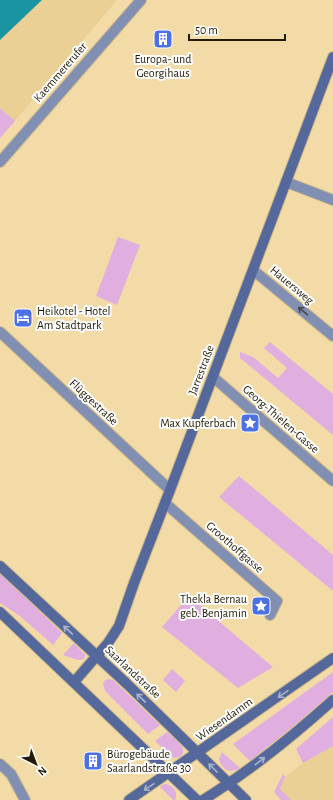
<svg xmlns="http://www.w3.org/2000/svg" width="333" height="800" font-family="'Alegreya Sans',sans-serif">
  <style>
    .built { fill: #ead094 }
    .green { fill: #e1aee0 }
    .water { fill: #1b94a2 }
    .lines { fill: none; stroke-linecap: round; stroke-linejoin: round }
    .street-casing { stroke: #cdb88a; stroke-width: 12 }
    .secondary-casing { stroke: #cdb88a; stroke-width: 12 }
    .street { stroke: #808fb2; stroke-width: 10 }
    .secondary { stroke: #54689b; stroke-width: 10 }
    .oneway { stroke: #48494b }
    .oneway2 { stroke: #a9b3cc }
    .labels { text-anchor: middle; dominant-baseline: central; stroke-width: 4; stroke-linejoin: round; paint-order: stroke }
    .poi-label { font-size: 12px; fill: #231b06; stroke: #fefefe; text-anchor: start }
    .street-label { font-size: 12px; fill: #231b06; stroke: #fefefe }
  </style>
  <rect width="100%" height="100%" fill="#f2dba7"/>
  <g class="built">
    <path d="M42 0H117L15 121 0 108V40Z"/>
    <path d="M333 746V800H291L279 789 285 777 303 763Z"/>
  </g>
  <g class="green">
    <path d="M0 108 15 121 0 138Z"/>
    <path d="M118 237 140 245 117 305 96 296Z"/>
    <path d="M270 342 333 394V435L240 358V352L253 357 278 378 287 368 264 348Z"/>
    <path d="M239 476 333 555V591L219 497Z"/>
    <path d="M0 573 62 633 53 645 20 616 0 603Z"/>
    <path d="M189 596 273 667 238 688 162 627Z"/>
    <path d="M74 643 85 655 84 659 78 660 63 655Z"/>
    <path d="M172 669 185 681 176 692 163 680Z"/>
    <path d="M333 672V692L301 720 250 761 233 744Z"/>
    <path d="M109 679 113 680 160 725 148 734 105 691 103 684 105 680Z"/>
    <path d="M333 717V746L303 763 296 749Z"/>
    <path d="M167 732C174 739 190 748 180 757L174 758 155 741Z"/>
    <path d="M222 752 240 768C230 774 222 770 219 759Z"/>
    <path d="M283 774 285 777 280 789 291 800H281L274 792Z"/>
    <path d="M164 784C172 784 179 792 175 800H173L160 787Z"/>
  </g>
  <path class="water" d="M0 0H42L0 40Z"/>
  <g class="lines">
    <defs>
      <g id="street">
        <path d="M0 162 141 0"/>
        <path d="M286 182 333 200"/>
        <path d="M253 270 333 336"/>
        <path d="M0 332 170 490"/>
        <path d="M213 377 333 481"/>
        <path d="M165 503 277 601 270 615"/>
        <path d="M0 764 11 774 25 800"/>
      </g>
      <g id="secondary">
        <path d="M0 566 126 683 246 800"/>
        <path d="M0 612 197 800"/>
        <path d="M74 682 108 643 119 626 134 583 170 490 333 57"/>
        <path d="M129 800 333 658"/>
        <path d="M203 800C250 771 292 737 333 700"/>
      </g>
    </defs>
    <use href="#street" class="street-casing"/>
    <use href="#secondary" class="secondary-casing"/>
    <use href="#street" class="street"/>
    <use href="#secondary" class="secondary"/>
  </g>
  <defs><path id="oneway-shaft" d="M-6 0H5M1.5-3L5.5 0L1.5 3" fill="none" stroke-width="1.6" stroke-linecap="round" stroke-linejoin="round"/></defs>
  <use class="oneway" href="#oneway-shaft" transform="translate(303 311) rotate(-140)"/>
  <g class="oneway2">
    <use href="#oneway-shaft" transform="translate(68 630) rotate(-137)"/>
    <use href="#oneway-shaft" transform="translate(283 694) rotate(145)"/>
    <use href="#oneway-shaft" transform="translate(141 698) rotate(-136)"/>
    <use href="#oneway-shaft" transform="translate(260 761) rotate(-38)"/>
    <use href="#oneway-shaft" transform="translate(213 768) rotate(-135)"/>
    <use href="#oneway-shaft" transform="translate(149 787) rotate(146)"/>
  </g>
  <defs>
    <symbol id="building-square" viewBox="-11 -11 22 22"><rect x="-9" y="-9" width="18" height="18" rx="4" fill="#4b71e4" stroke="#fefefe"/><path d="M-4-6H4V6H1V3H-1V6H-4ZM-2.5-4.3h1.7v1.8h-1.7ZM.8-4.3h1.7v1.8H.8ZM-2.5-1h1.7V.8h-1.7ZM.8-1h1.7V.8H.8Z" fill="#fff"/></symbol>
    <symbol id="hotel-square" viewBox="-11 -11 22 22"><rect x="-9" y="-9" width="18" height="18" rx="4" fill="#4b71e4" stroke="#fefefe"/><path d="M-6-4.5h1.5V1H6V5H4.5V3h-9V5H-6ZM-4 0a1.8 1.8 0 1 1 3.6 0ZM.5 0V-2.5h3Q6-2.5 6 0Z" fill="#fff"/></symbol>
    <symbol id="sight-square" viewBox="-11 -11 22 22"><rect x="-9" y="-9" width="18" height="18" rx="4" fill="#4b71e4" stroke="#fefefe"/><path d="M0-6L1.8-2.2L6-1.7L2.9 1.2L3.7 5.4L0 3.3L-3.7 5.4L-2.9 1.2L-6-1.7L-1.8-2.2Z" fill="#fff"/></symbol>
  </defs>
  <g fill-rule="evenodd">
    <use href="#building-square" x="152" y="28" width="22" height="22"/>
    <use href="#hotel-square" x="12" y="307" width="22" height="22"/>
    <use href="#sight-square" x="239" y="412" width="22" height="22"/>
    <use href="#sight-square" x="250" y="595" width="22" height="22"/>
    <use href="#building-square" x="82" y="750" width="22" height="22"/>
  </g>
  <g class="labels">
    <g class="poi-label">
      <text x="163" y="59" text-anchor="middle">Europa- und<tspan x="163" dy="14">Georgihaus</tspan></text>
      <text x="37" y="311">Heikotel - Hotel<tspan x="37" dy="14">Am Stadtpark</tspan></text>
      <text x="236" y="423" text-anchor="end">Max Kupferbach</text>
      <text x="247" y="599" text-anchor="end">Thekla Bernau<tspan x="247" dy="14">geb. Benjamin</tspan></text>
      <text x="107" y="754">Bürogebäude<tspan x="107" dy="14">Saarlandstraße 30</tspan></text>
    </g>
    <g class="street-label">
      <text transform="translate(60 72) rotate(-49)">Kaemmererufer</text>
      <text transform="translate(292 285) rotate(40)">Hauersweg</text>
      <text transform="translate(201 370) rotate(-69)">Jarrestraße</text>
      <text transform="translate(94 402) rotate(43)">Flüggestraße</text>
      <text transform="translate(281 419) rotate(41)">Georg-Thielen-Gasse</text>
      <text transform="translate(235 547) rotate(41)">Groothoffgasse</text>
      <text transform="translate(133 672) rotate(43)">Saarlandstraße</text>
      <text transform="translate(224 719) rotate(-35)">Wiesendamm</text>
    </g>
  </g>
  <g transform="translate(36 764) rotate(138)" stroke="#fefefe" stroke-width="3" paint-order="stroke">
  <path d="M0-3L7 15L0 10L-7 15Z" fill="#231b06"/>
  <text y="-6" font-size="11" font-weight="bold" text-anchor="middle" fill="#231b06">N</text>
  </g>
  <path d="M189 34v6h96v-6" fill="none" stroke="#231b06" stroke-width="2"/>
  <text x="195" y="34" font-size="12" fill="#231b06" stroke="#fefefe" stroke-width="3" paint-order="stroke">50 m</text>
</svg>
